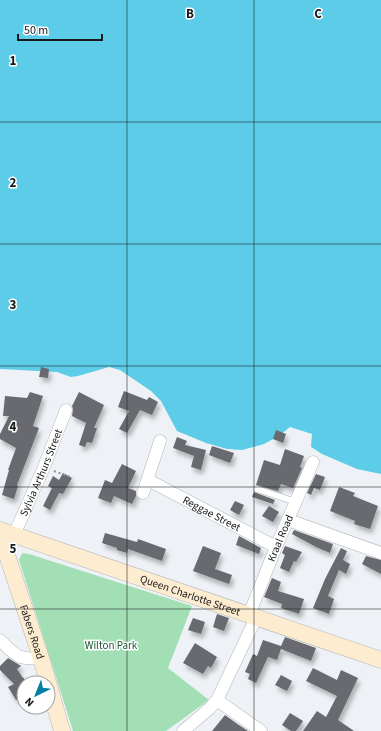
<svg xmlns="http://www.w3.org/2000/svg" width="381" height="731" font-family="'Source Sans 3',sans-serif">
  <style>
    .green { fill: #a3dfb5 }
    .water { fill: #5dcce9 }
    .building { fill: #676b6f; filter: url(#shadow) }
    .lines { fill: none; stroke-linecap: round; stroke-linejoin: round }
    .lane-casing { stroke: #b1b5b9; stroke-width: 7 }
    .street-casing { stroke: #b1b5b9; stroke-width: 13 }
    .secondary-casing { stroke: #b1b5b9; stroke-width: 17 }
    .path { stroke: #909496; stroke-width: 2; stroke-dasharray: 2 3; stroke-linecap: butt }
    .lane { stroke: #fff; stroke-width: 6 }
    .street { stroke: #fff; stroke-width: 12 }
    .secondary { stroke: #feecd0; stroke-width: 16 }
    .grid { fill: none; stroke: #17191a; stroke-width: 1; stroke-opacity: 0.55 }
    .labels { text-anchor: middle; dominant-baseline: central; stroke-width: 3; stroke-linejoin: round; paint-order: stroke }
    .street-label { font-size: 11px; fill: #17191a; stroke: #fff }
    .park-label { font-size: 11px; fill: #1c5532; stroke: #fff }
    .grid-label { font-size: 13px; text-anchor: middle; font-weight: bold; fill: #17191a; stroke: #fff; stroke-width: 3; stroke-linejoin: round; paint-order: stroke }
  </style>
  <defs>
    <filter id="shadow"><feDropShadow dx="2.5" dy="4.5" stdDeviation="2" flood-color="#0004"/></filter>
  </defs>
  <rect width="100%" height="100%" fill="#eef2f6"/>
  <path class="green" d="M23 553 29 554 192 606 168 668 209 700 166 731H73L19 560 21 555Z"/>
  <path class="water" d="M0 0H381V474L357 469 322 454 311 447 312 434 290 427 279 436 264 444 242 450 227 449 206 443 177 431 161 401 151 391 120 370 109 367 78 376 71 377 57 372 0 369Z"/>
  <g class="building">
    <path d="M41 367 49 369 48 378 39 377Z"/>
    <path d="M124 391 147 400 149 397 158 402 152 415 140 410 127 433 119 429 129 411 118 407Z"/>
    <path d="M30 392 43 396 33 426 39 428 17 485 18 486 14 499 2 495 9 470H8L16 448 0 439V434L9 416H3L5 396 27 398Z"/>
    <path d="M79 392 104 405 94 428H97L92 443 87 442 85 447 79 445 86 423 72 416 73 409 72 406Z"/>
    <path d="M276 430 286 434 283 443 273 439Z"/>
    <path d="M177 437 187 441 185 445 206 450 201 470 191 467 194 456 173 448Z"/>
    <path d="M212 446 234 453 230 463 209 455Z"/>
    <path d="M285 449 304 456 300 467 302 468 293 488 281 484 278 491 256 485 264 460 280 465Z"/>
    <path d="M122 464 136 471 128 488 136 491V496L132 504 114 496 111 503 98 498 105 480 112 483Z"/>
    <path d="M63 473 72 478 63 494 59 493 50 510 43 506 52 488 48 486 53 476 59 480Z"/>
    <path d="M316 474 325 477 320 490 314 488 311 495 307 493Z"/>
    <path d="M339 487 355 493 353 496 378 506 370 529 354 524 355 521 330 511Z"/>
    <path d="M254 492 275 500 273 504 252 497Z"/>
    <path d="M235 501 244 505 239 515 230 510Z"/>
    <path d="M269 506 279 512 273 522 262 516Z"/>
    <path d="M294 530 333 544 330 553 316 547 292 534Z"/>
    <path d="M105 533 137 542 138 539 166 549 162 561 128 549 127 553 117 550V548L102 543Z"/>
    <path d="M239 536 261 548 259 554 236 545Z"/>
    <path d="M203 546 221 553 215 569 232 575 229 584 193 571Z"/>
    <path d="M285 546 302 552 296 562 294 561 289 572 280 568 285 555 282 553Z"/>
    <path d="M341 548 347 551 343 560 350 564 346 574 339 570 328 596 334 599 329 614 313 608 325 579Z"/>
    <path d="M366 556 381 560V574L362 564Z"/>
    <path d="M272 578 281 582 278 591 304 599 299 614 281 608 282 604 264 597Z"/>
    <path d="M217 614 229 618 224 631 213 627Z"/>
    <path d="M193 618 205 622 201 634 188 630Z"/>
    <path d="M285 637 316 648 311 661 281 649 277 660 268 657 256 683 248 679 250 674 245 672 253 654 257 656 263 640 281 646Z"/>
    <path d="M195 643 217 657 211 668 208 666 203 674 183 663Z"/>
    <path d="M8 658 21 666 17 669 23 678H24V695L16 700 8 687 14 684 0 670V666Z"/>
    <path d="M313 668 337 680 341 670 358 678 338 720 354 731H303L317 711 326 717 337 696 306 681Z"/>
    <path d="M281 675 292 681 287 691 275 685Z"/>
    <path d="M290 713 303 721 296 731H291L282 725Z"/>
    <path d="M225 715 236 723 248 731H212Z"/>
  </g>
  <g class="lines">
    <defs>
      <path id="lane" d="M257 489 296 502"/>
      <g id="street">
        <path id="s1" d="M148 480 276 547"/>
        <path d="M143 493 160 441"/>
        <path d="M288 520 381 553"/>
        <path id="s2" d="M14 535 44 467 66 410"/>
        <path id="s3" d="M249 615 276 547 313 462"/>
        <path d="M0 640C16 656 18 660 41 658"/>
        <path d="M217 700 261 731"/>
        <path d="M183 731 210 708 217 700 256 618"/>
      </g>
      <g id="secondary">
        <path id="s4" d="M0 530 381 660"/>
        <path id="s5" d="M0 534 41 658 62 731"/>
      </g>
    </defs>
    <use href="#lane" class="lane-casing"/>
    <use href="#street" class="street-casing"/>
    <use href="#secondary" class="secondary-casing"/>
    <path class="path" d="M54 471 73 478"/>
    <use href="#lane" class="lane"/>
    <use href="#street" class="street"/>
    <use href="#secondary" class="secondary"/>
  </g>
  <path class="grid" d="M127 0V731M254 0V731M0 122H381M0 244H381M0 366H381M0 487H381M0 609H381"/>
  <g class="labels">
    <g class="street-label">
      <text stroke="none"><textPath href="#s2" startOffset="68">Sylvia Arthurs Street</textPath></text>
      <text stroke="none"><textPath href="#s1" startOffset="72">Reggae Street</textPath></text>
      <text stroke="none"><textPath href="#s3" startOffset="83">Kraal Road</textPath></text>
      <text stroke="none"><textPath href="#s4" startOffset="201">Queen Charlotte Street</textPath></text>
      <text stroke="none"><textPath href="#s5" startOffset="103">Fabers Road</textPath></text>
    </g>
    <g class="park-label">
      <text x="111" y="645">Wilton Park</text>
    </g>
  </g>
  <g class="grid-label">
    <text x="190" y="18">B</text>
    <text x="318" y="18">C</text>
    <text x="13" y="65">1</text>
    <text x="13" y="187">2</text>
    <text x="13" y="309">3</text>
    <text x="13" y="431">4</text>
    <text x="13" y="553">5</text>
  </g>
  <g transform="translate(36 695) rotate(223)"><circle r="19" fill="#ffffff" stroke="#a2a3a3"/>
  <path d="M0-3L7 15L0 10L-7 15Z" fill="#037fa5"/>
  <text y="-6" font-size="11" font-weight="bold" text-anchor="middle" fill="#17191a">N</text>
  </g>
  <path d="M18 34v6h84v-6" fill="none" stroke="#17191a" stroke-width="2"/>
  <text x="24" y="34" font-size="12" fill="#17191a" stroke="#ffffff" stroke-width="3" paint-order="stroke">50 m</text>
</svg>
